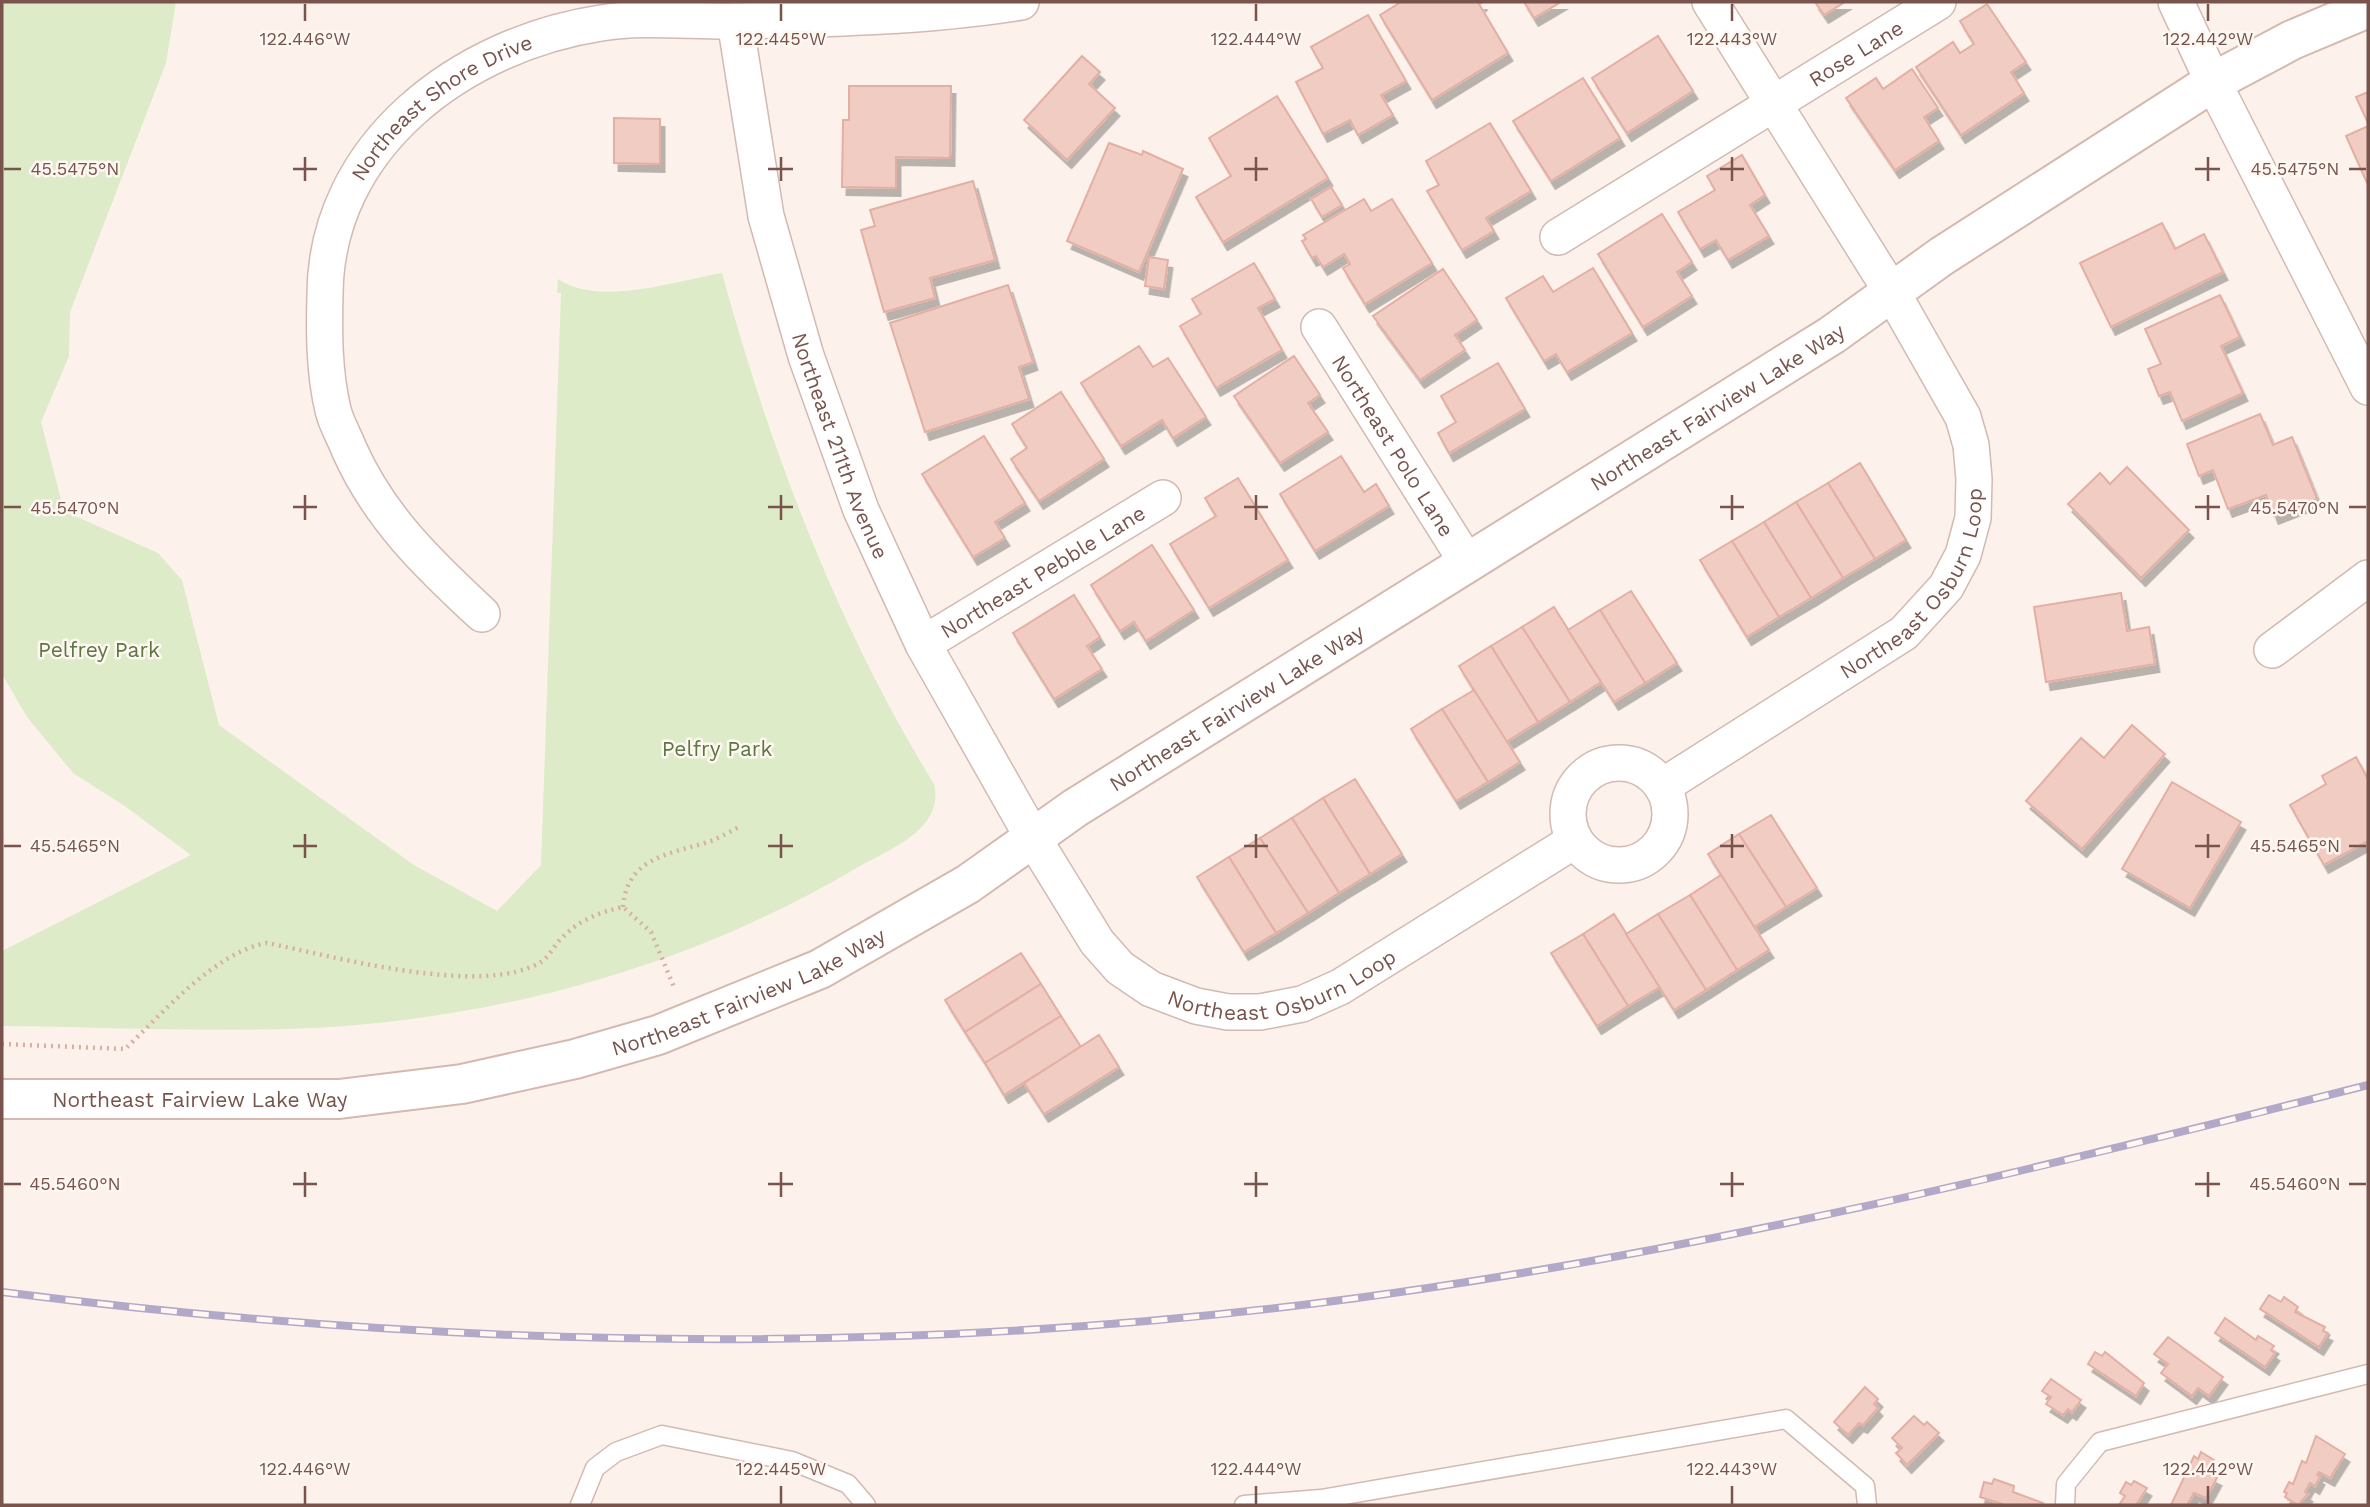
<svg xmlns="http://www.w3.org/2000/svg" width="2370" height="1507" font-family="'Work Sans',sans-serif">
  <style>
    .green { fill: #ddebc9 }
    .building { fill: #f1ccc3; stroke: #e4afa3; stroke-width: 2; filter: url(#shadow) }
    .lines { fill: none; stroke-linecap: round; stroke-linejoin: round }
    .lane-casing { stroke: #d2bab2; stroke-width: 21 }
    .street-casing { stroke: #d2bab2; stroke-width: 38 }
    .secondary-casing { stroke: #d5b9b0; stroke-width: 42 }
    .path { stroke: #d7aea5; stroke-width: 4.5; stroke-dasharray: 2 5; stroke-linecap: butt }
    .lane { stroke: #fff; stroke-width: 18 }
    .street { stroke: #fff; stroke-width: 35 }
    .secondary { stroke: #fff; stroke-width: 38 }
    .rail-casing { stroke: #b2a8c7; stroke-width: 8 }
    .rail { stroke: #fff7f2; stroke-width: 5; stroke-dasharray: 16; stroke-linecap: butt }
    .ticks { fill: none; stroke: #78544d; stroke-width: 2.5 }
    .labels { text-anchor: middle; dominant-baseline: central; stroke-width: 5; stroke-linejoin: round; paint-order: stroke }
    .street-label { font-size: 21px; fill: #78544d; stroke: #fff7f2 }
    .park-label { font-size: 21px; fill: #5d7742; stroke: #fff7f2 }
    .ticks-label { font-size: 18px; text-anchor: middle; fill: #78544d; stroke: #fff7f2; stroke-width: 5; stroke-linejoin: round; paint-order: stroke }
  </style>
  <defs>
    <filter id="shadow"><feDropShadow dx="4.5" dy="8" stdDeviation="0" flood-color="#0004"/></filter>
  </defs>
  <rect width="100%" height="100%" fill="#fcf2eb"/>
  <path class="green" d="M2 2H176L166 63 70 312 69 356 41 422 64 511 158 553 182 580 219 725 414 865 497 911 541 865 561 293H557L558 279C598 307 676 281 722 273 771 452 837 626 934 784 945 830 888 850 855 869 700 960 524 1012 345 1026 231 1034 116 1027 2 1026V951L191 855 126 807 73 773 27 717 2 674Z"/>
  <g class="building">
    <path d="M1401 2H1483L1479 4 1508 53 1432 100 1380 15Z"/>
    <path d="M1524 2H1561L1534 18Z"/>
    <path d="M1815 2H1845L1824 15Z"/>
    <path d="M1987 4 2026 62 2011 72 2024 93 1961 135 1916 67 1953 42 1960 53 1974 44 1960 21Z"/>
    <path d="M1368 15 1406 81 1381 95 1393 115 1358 135 1350 120 1323 134 1296 82 1323 68 1311 47Z"/>
    <path d="M1658 36 1693 91 1627 133 1592 78Z"/>
    <path d="M1082 56 1100 72 1089 84 1115 108 1067 160 1024 120Z"/>
    <path d="M1912 69 1938 108 1924 117 1939 141 1895 170 1846 98 1876 78 1883 89Z"/>
    <path d="M1583 78 1620 138 1551 181 1513 121Z"/>
    <path d="M849 86H951L950 158 896 157V188L842 187 843 120H849Z"/>
    <path d="M2368 92V123L2356 97Z"/>
    <path d="M1277 96 1328 178 1223 242 1196 197 1231 176 1209 138Z"/>
    <path d="M614 118 660 119V164L614 163Z"/>
    <path d="M1490 123 1531 191 1486 218 1494 231 1462 250 1427 191 1439 185 1426 161Z"/>
    <path d="M2368 126V185L2346 136Z"/>
    <path d="M1109 143 1142 155 1143 151 1183 169 1139 272 1067 241Z"/>
    <path d="M1742 155 1765 195 1750 205 1769 236 1728 260 1716 240 1700 249 1678 212 1715 190 1707 176Z"/>
    <path d="M973 181 995 260 930 278 935 298 884 312 861 230 875 226 870 210Z"/>
    <path d="M1331 187 1342 205 1322 217 1311 199Z"/>
    <path d="M1364 199 1371 211 1392 199 1432 263 1365 304 1343 268 1350 264 1344 254 1323 267 1316 256 1312 258 1302 241 1306 239 1303 235Z"/>
    <path d="M1662 214 1692 262 1677 272 1692 296 1643 327 1598 254Z"/>
    <path d="M2162 223 2175 249 2204 234 2223 272 2111 327 2080 263Z"/>
    <path d="M1149 257 1168 260 1164 289 1145 286Z"/>
    <path d="M1254 263 1275 299 1258 308 1282 350 1216 388 1180 326 1201 314 1192 299Z"/>
    <path d="M1593 268 1632 333 1567 372 1556 354 1544 361 1506 298 1543 276 1553 292Z"/>
    <path d="M1443 269 1477 320 1455 335 1465 350 1420 380 1373 316Z"/>
    <path d="M1008 285 1033 362 1019 367 1029 399 925 432 890 323Z"/>
    <path d="M2220 295 2240 337 2221 346 2243 393 2182 421 2170 392 2159 396 2148 369 2161 364 2145 329Z"/>
    <path d="M1139 346 1153 367 1168 358 1206 417 1173 438 1162 420 1121 446 1081 383Z"/>
    <path d="M1294 356 1320 395 1308 403 1328 432 1280 463 1234 396Z"/>
    <path d="M1498 363 1525 409 1449 453 1438 433 1456 422 1441 396Z"/>
    <path d="M1061 392 1104 459 1039 501 1011 459 1027 448 1012 424Z"/>
    <path d="M2260 414 2273 445 2292 437 2317 499 2274 516 2266 495 2228 509 2213 470 2199 476 2187 444Z"/>
    <path d="M984 436 1025 503 995 522 1005 538 973 557 922 474Z"/>
    <path d="M1341 456 1364 492 1376 484 1389 506 1315 551 1280 494Z"/>
    <path d="M1860 463 1906 540 1875 559 1828 483Z"/>
    <path d="M2127 467 2189 530 2141 578 2068 504 2100 473 2110 484Z"/>
    <path d="M1238 478 1288 560 1209 608 1170 544 1216 516 1205 498Z"/>
    <path d="M1828 483 1875 559 1843 578 1796 502Z"/>
    <path d="M1796 502 1843 578 1811 598 1764 522Z"/>
    <path d="M1764 522 1811 598 1779 617 1732 541Z"/>
    <path d="M1732 541 1779 617 1747 637 1700 560Z"/>
    <path d="M1152 545 1194 610 1146 641 1134 622 1120 631 1091 585Z"/>
    <path d="M1631 591 1677 663 1645 683 1600 610Z"/>
    <path d="M2121 593 2127 631 2149 627 2155 664 2046 682 2034 607Z"/>
    <path d="M1074 595 1100 637 1087 646 1102 669 1054 699 1013 633Z"/>
    <path d="M1554 607 1601 682 1570 702 1522 627Z"/>
    <path d="M1600 610 1645 683 1614 702 1568 630Z"/>
    <path d="M1522 627 1570 702 1538 722 1491 646Z"/>
    <path d="M1491 646 1538 722 1506 742 1459 666Z"/>
    <path d="M1474 690 1520 762 1488 782 1442 709Z"/>
    <path d="M1442 709 1488 782 1456 801 1411 729Z"/>
    <path d="M2132 725 2165 754 2082 849 2026 801 2081 738 2104 758Z"/>
    <path d="M2356 757 2368 779V841L2324 865 2290 805 2326 784 2322 776Z"/>
    <path d="M1355 779 1402 854 1370 874 1323 798Z"/>
    <path d="M2172 782 2241 822 2190 908 2122 869Z"/>
    <path d="M1323 798 1370 874 1339 893 1292 818Z"/>
    <path d="M1771 815 1817 888 1786 907 1739 834Z"/>
    <path d="M1292 818 1339 893 1308 913 1260 838Z"/>
    <path d="M1739 834 1786 907 1754 927 1708 854Z"/>
    <path d="M1260 838 1308 913 1276 933 1229 857Z"/>
    <path d="M1229 857 1276 933 1244 952 1197 877Z"/>
    <path d="M1721 875 1769 950 1737 970 1690 895Z"/>
    <path d="M1690 895 1737 970 1706 990 1658 914Z"/>
    <path d="M1614 914 1660 987 1628 1006 1583 934Z"/>
    <path d="M1658 914 1706 990 1674 1010 1626 934Z"/>
    <path d="M1583 934 1628 1006 1597 1026 1551 953Z"/>
    <path d="M1021 953 1041 984 965 1032 945 1000Z"/>
    <path d="M1041 984 1061 1016 985 1063 965 1032Z"/>
    <path d="M1061 1016 1081 1047 1004 1095 985 1063Z"/>
    <path d="M1099 1035 1119 1067 1044 1114 1024 1083Z"/>
    <path d="M2269 1295 2281 1302 2284 1297 2298 1307 2295 1312 2325 1327 2323 1331 2328 1333 2319 1347 2260 1309Z"/>
    <path d="M2225 1318 2256 1340 2258 1336 2274 1346 2271 1350 2275 1353 2265 1367 2215 1333Z"/>
    <path d="M2168 1337 2223 1377 2209 1396 2198 1388 2192 1396 2161 1373 2168 1364 2154 1354Z"/>
    <path d="M2095 1352 2102 1356 2105 1352 2144 1383 2136 1396 2088 1364Z"/>
    <path d="M2051 1379 2081 1400 2072 1412 2068 1409 2063 1415 2046 1404 2051 1397 2042 1391Z"/>
    <path d="M1865 1387 1878 1399 1874 1404 1878 1408 1863 1425 1859 1423 1848 1435 1834 1422Z"/>
    <path d="M1914 1416 1924 1425 1927 1422 1939 1433 1907 1465 1896 1453 1902 1448 1892 1438Z"/>
    <path d="M2316 1436 2345 1454 2330 1478 2319 1472 2317 1475 2320 1477 2315 1486 2310 1483 2305 1492 2308 1494 2298 1505 2285 1497 2287 1493 2284 1492 2289 1482 2293 1484 2302 1461 2306 1463Z"/>
    <path d="M2201 1452 2214 1460 2207 1473 2217 1478 2206 1498 2194 1493 2187 1505H2171L2194 1456 2198 1459Z"/>
    <path d="M1994 1479 2014 1486 2013 1492 2043 1503 2042 1505H2005L1980 1497 1984 1482 1992 1484Z"/>
    <path d="M2134 1481 2147 1488 2136 1505H2119L2125 1496 2120 1493 2126 1482 2131 1485Z"/>
  </g>
  <g class="lines">
    <defs>
      <g id="lane">
        <path d="M580 1505 595 1468 616 1452 662 1435 792 1461 848 1484 866 1505"/>
        <path d="M1244 1505 1321 1499 1786 1419 1865 1486 1867 1505"/>
        <path d="M2065 1505 2066 1484 2100 1442 2368 1374"/>
      </g>
      <g id="street">
        <path d="M2176 2 2213 82 2368 387"/>
        <path id="s1" d="M735 21 766 216 806 356 861 510 923 644 1033 838 1097 942 1120 968 1151 989 1196 1006 1228 1012H1260L1302 1004 1340 987 1574 841"/>
        <path id="s2" d="M1558 237 1938 2"/>
        <path id="s3" d="M1319 327 1468 564"/>
        <path id="s4" d="M482 614C428 564 379 517 349 449 344 436 336 423 333 410 324 372 324 333 325 294 326 144 463 44 601 23 644 16 692 22 735 21 831 19 927 17 1021 2"/>
        <path id="s5" d="M923 644 1163 498"/>
        <path d="M2272 650 2368 578"/>
        <circle cx="1619" cy="814" r="51"/>
        <path id="s6" d="M1663 786 1904 633 1946 587 1963 555 1973 518 1974 479 1971 445 1963 417 1893 294 1710 2"/>
      </g>
      <g id="secondary">
        <path id="s7" d="M2 1099H339L462 1084 575 1059 658 1035 820 969 968 884 1075 808 1832 335 1942 256 2213 82 2292 40 2368 8"/>
      </g>
    </defs>
    <use href="#lane" class="lane-casing"/>
    <use href="#street" class="street-casing"/>
    <use href="#secondary" class="secondary-casing"/>
    <g class="path">
      <path d="M623 907C627 856 672 854 711 841 721 837 731 831 741 826"/>
      <path d="M2 1044 125 1049C163 1013 215 952 267 943 333 956 482 998 541 962 548 958 553 948 558 942 577 921 596 913 623 907L651 932 674 987"/>
    </g>
    <use href="#lane" class="lane"/>
    <use href="#street" class="street"/>
    <use href="#secondary" class="secondary"/>
    <defs>
      <path id="rail" d="M2 1292C450 1349 908 1358 1357 1298 1699 1252 2034 1170 2368 1085"/>
    </defs>
    <use href="#rail" class="rail-casing"/>
    <use href="#rail" class="rail"/>
  </g>
  <path class="ticks" d="M305 4V21M781 4V21M1256 4V21M1732 4V21M2208 4V21M305 157V181M781 157V181M1256 157V181M1732 157V181M2208 157V181M4 169H21M293 169H317M768 169H793M1244 169H1268M1720 169H1744M2195 169H2220M2349 169H2366M305 495V520M781 495V520M1256 495V520M1732 495V520M2208 495V520M4 507H21M293 507H317M768 507H793M1244 507H1268M1720 507H1744M2195 507H2220M2349 507H2366M305 834V858M781 834V858M1256 834V858M1732 834V858M2208 834V858M4 846H21M293 846H317M768 846H793M1244 846H1268M1720 846H1744M2195 846H2220M2349 846H2366M305 1172V1197M781 1172V1197M1256 1172V1197M1732 1172V1197M2208 1172V1197M4 1184H21M293 1184H317M768 1184H793M1244 1184H1268M1720 1184H1744M2195 1184H2220M2349 1184H2366M305 1486V1504M781 1486V1504M1256 1486V1504M1732 1486V1504M2208 1486V1504"/>
  <g class="labels">
    <g class="street-label">
      <text stroke="none"><textPath href="#s2" startOffset="350">Rose Lane</textPath></text>
      <text stroke="none"><textPath href="#s4" startOffset="607">Northeast Shore Drive</textPath></text>
      <text stroke="none"><textPath href="#s7" startOffset="1897">Northeast Fairview Lake Way</textPath></text>
      <text stroke="none"><textPath href="#s1" startOffset="439">Northeast 211th Avenue</textPath></text>
      <text stroke="none"><textPath href="#s3" startOffset="140">Northeast Polo Lane</textPath></text>
      <text stroke="none"><textPath href="#s5" startOffset="140">Northeast Pebble Lane</textPath></text>
      <text stroke="none"><textPath href="#s6" startOffset="332">Northeast Osburn Loop</textPath></text>
      <text stroke="none"><textPath href="#s7" startOffset="1330">Northeast Fairview Lake Way</textPath></text>
      <text stroke="none"><textPath href="#s1" startOffset="1211">Northeast Osburn Loop</textPath></text>
      <text stroke="none"><textPath href="#s7" startOffset="763">Northeast Fairview Lake Way</textPath></text>
      <text stroke="none"><textPath href="#s7" startOffset="198">Northeast Fairview Lake Way</textPath></text>
    </g>
    <g class="park-label">
      <text x="99" y="649">Pelfrey Park</text>
      <text x="717" y="748">Pelfry Park</text>
    </g>
  </g>
  <g class="ticks-label">
    <text x="305" y="45">122.446°W</text>
    <text x="781" y="45">122.445°W</text>
    <text x="1256" y="45">122.444°W</text>
    <text x="1732" y="45">122.443°W</text>
    <text x="2208" y="45">122.442°W</text>
    <text x="75" y="175">45.5475°N</text>
    <text x="2295" y="175">45.5475°N</text>
    <text x="75" y="514">45.5470°N</text>
    <text x="2295" y="514">45.5470°N</text>
    <text x="75" y="852">45.5465°N</text>
    <text x="2295" y="852">45.5465°N</text>
    <text x="75" y="1190">45.5460°N</text>
    <text x="2295" y="1190">45.5460°N</text>
    <text x="305" y="1475">122.446°W</text>
    <text x="781" y="1475">122.445°W</text>
    <text x="1256" y="1475">122.444°W</text>
    <text x="1732" y="1475">122.443°W</text>
    <text x="2208" y="1475">122.442°W</text>
  </g>
  <rect width="2370" height="1507" fill="none" stroke="#78544d" stroke-width="7"/>
</svg>
